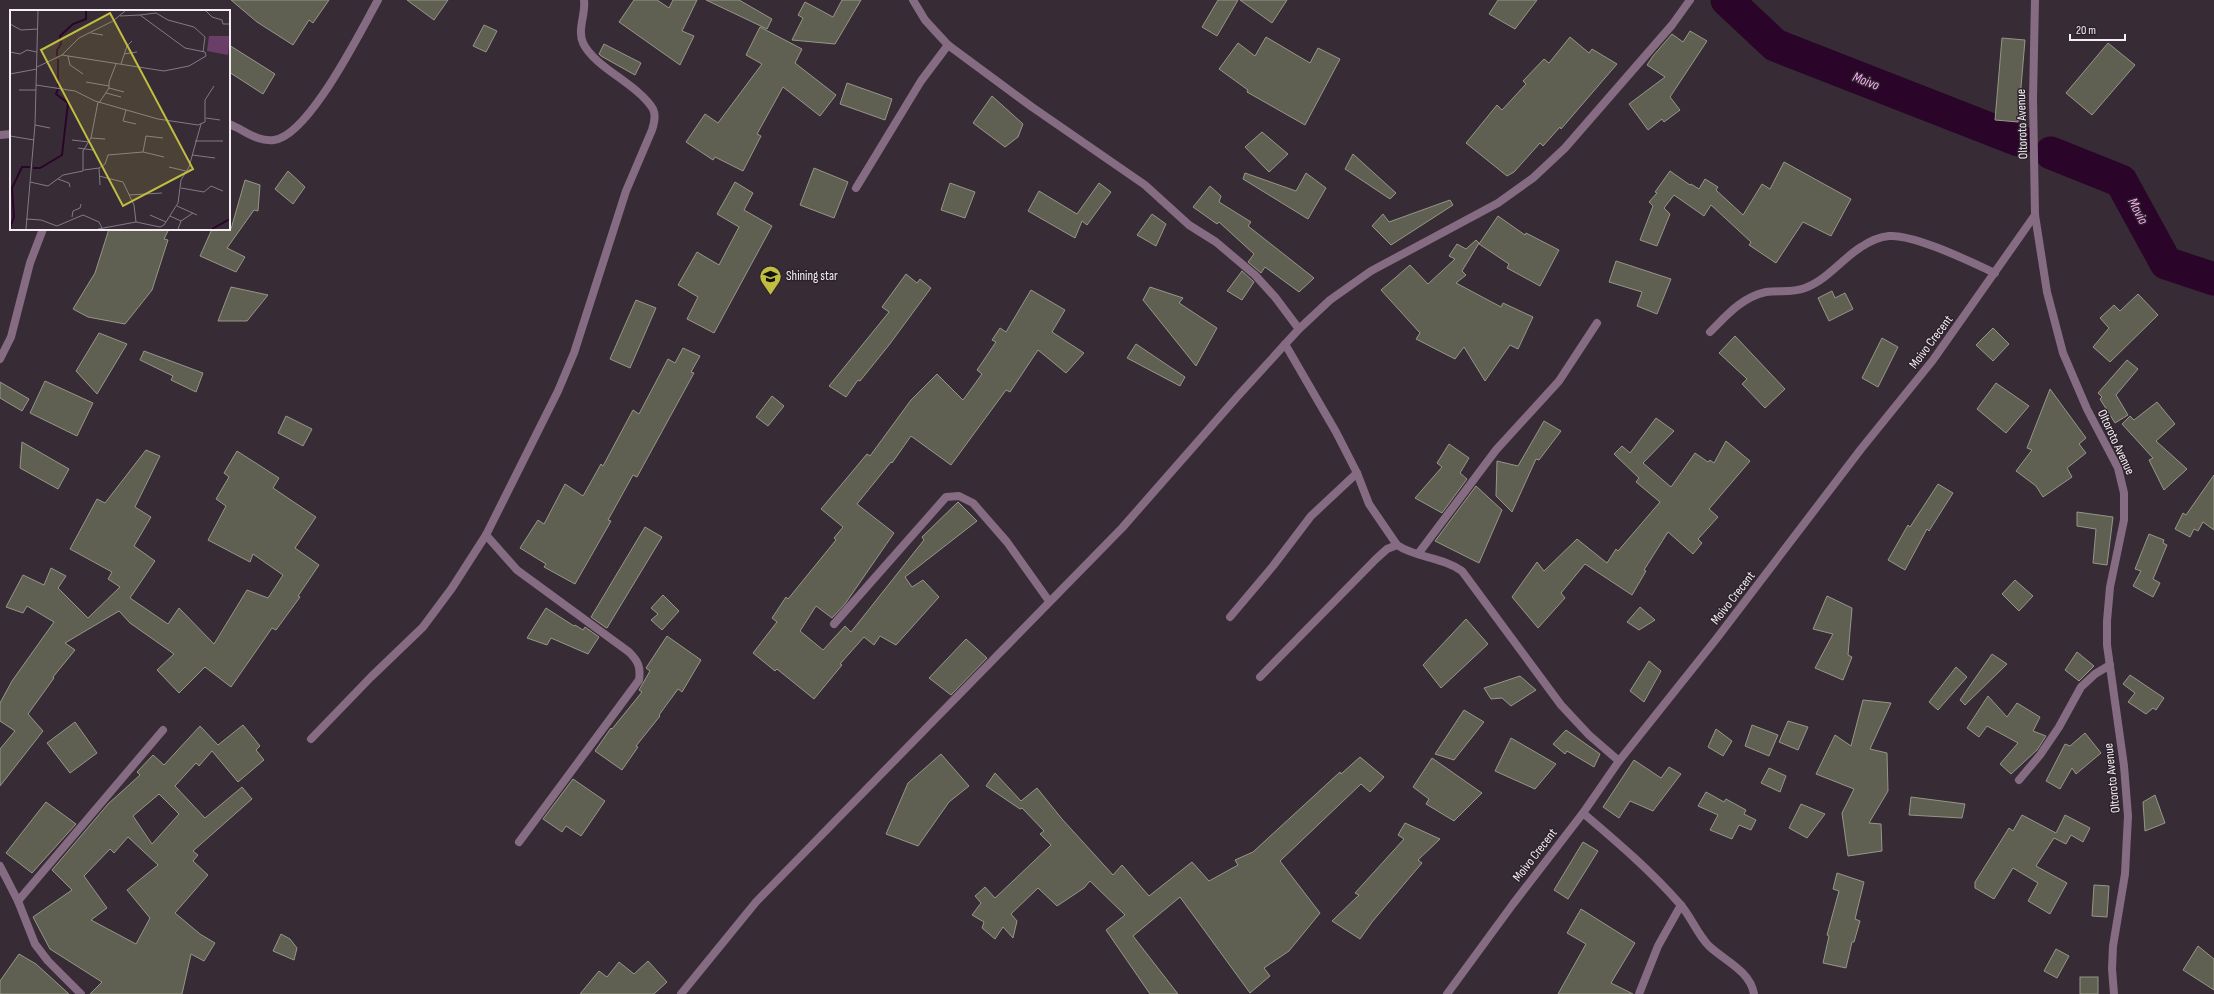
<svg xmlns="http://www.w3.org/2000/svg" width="2214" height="994" font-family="'Sofia Sans Condensed',sans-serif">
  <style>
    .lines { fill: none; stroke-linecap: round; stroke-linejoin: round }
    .river { stroke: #2b0429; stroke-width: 33 }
    .building { fill: #606052; stroke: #969687; fill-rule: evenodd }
    .street { stroke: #866c83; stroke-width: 8 }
    .labels { text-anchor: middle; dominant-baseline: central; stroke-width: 3; stroke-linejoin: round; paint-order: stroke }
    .street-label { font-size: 13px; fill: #f6eef5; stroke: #2d232c }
    .poi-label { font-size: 13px; fill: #f6eef5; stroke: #2d232c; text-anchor: start }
    .water-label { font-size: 14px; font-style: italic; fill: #fdabf5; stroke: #2d232c }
    .inset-river { fill: none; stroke: #2b0429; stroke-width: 2 }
    .inset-road { fill: none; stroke: #837a82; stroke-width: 1 }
    .view { fill: #c1bd40; fill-opacity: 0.15; stroke: #c1bd40; stroke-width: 2 }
    .inset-edge { fill: none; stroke: #f6eef5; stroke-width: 2 }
  </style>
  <rect width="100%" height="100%" fill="#372c36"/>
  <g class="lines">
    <g class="river">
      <path d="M1727 0 1775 45 2018 140"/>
      <path d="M2051 153 2121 181 2166 263 2214 279"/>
    </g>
  </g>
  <g class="building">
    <path d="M231 0H329L313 23 309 20 293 45 257 22Z"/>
    <path d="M407 0H448L434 20Z"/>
    <path d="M634 0H657L669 8 673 0H697L682 31 694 36 680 65 619 22Z"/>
    <path d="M706 0H739L772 19 767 29Z"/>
    <path d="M842 0H861L835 44 792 40 803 18 798 15 805 2 833 17Z"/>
    <path d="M1218 0H1238L1217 36 1202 27Z"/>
    <path d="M1240 0H1287L1272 23Z"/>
    <path d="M1498 0H1537L1515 29 1489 14Z"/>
    <path d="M484 25 497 31 486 52 473 46Z"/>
    <path d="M760 27 802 49 795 63 836 95 820 116 783 87 757 134 761 136 743 171 715 157 713 160 686 142 705 114 718 123 762 64 746 55Z"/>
    <path d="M1690 31 1707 41 1670 97 1680 110 1664 122 1662 119 1648 130 1629 104 1665 77 1647 65 1653 56 1672 34 1683 42Z"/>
    <path d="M1266 37 1310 63 1318 48 1340 59 1305 125 1247 92 1248 90 1219 69 1238 43 1255 56Z"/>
    <path d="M1570 37 1589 53 1592 49 1617 64 1561 129 1560 127 1543 146 1540 143 1514 172 1507 176 1466 143 1497 105 1502 110 1526 84 1523 81 1544 59 1549 63Z"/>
    <path d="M2002 38 2025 40 2018 122 1995 120Z"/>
    <path d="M2108 43 2135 65 2092 115 2066 93Z"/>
    <path d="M604 44 641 63 635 75 601 56 599 54Z"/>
    <path d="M229 45 275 74 263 94 229 72Z"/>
    <path d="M847 83 892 99 885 120 840 104Z"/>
    <path d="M992 96 1023 124 1018 137 1005 147 973 123Z"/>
    <path d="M1262 132 1288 154 1269 172 1245 147Z"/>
    <path d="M1353 154 1396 193 1390 199 1345 169Z"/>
    <path d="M1784 162 1851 199 1831 236 1803 222 1776 263 1749 245 1751 242 1711 205 1704 216 1674 195 1664 208 1670 214 1657 246 1640 240 1653 206 1649 202 1657 193 1655 192 1670 171 1690 185 1691 184 1699 189 1705 179 1718 187 1716 190 1743 215 1762 184 1770 189Z"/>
    <path d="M814 168 848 182 834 218 800 205Z"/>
    <path d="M288 171 305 187 293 204 275 189Z"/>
    <path d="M1245 173 1296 191 1306 173 1326 188 1308 219 1243 179Z"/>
    <path d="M245 180 260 185 258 211 254 210 227 248 245 257 236 272 200 256 212 229H231Z"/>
    <path d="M735 182 753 193 744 210 772 226 714 333 687 319 698 297 678 285 697 252 719 265 739 227 717 214Z"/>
    <path d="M950 183 975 192 965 218 941 210Z"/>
    <path d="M1099 183 1111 192 1087 225 1082 221 1075 238 1028 211 1039 191 1077 214Z"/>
    <path d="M1210 186 1221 196 1219 202 1251 222 1248 226 1314 278 1299 292 1265 267 1261 273 1248 262 1254 254 1219 222 1217 224 1193 207Z"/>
    <path d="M1450 200 1453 205 1391 245 1372 226 1383 214 1389 222Z"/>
    <path d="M1152 214 1166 224 1156 246 1137 235Z"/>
    <path d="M1498 216 1525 235 1526 233 1559 250 1540 286 1507 268 1509 264 1479 244Z"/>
    <path d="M109 229H169L164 239 168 240 152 290 125 324 88 317 73 309 95 273Z"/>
    <path d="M1476 240 1479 243 1462 271 1466 275 1456 283 1501 307 1503 303 1533 317 1518 349 1510 345 1485 381 1464 347 1455 359 1416 339 1420 333 1381 290 1410 265 1428 284 1455 259 1449 256 1457 244 1466 249Z"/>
    <path d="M1616 261 1671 279 1657 314 1637 306 1642 292 1609 282Z"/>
    <path d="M1242 271 1254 282 1242 300 1227 291Z"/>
    <path d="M906 274 917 283 920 279 931 288 889 345 860 381 858 380 846 397 829 386 889 312 882 307Z"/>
    <path d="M231 287 268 295 247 321H218Z"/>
    <path d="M1150 287 1183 298 1179 303 1217 328 1196 366 1143 300Z"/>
    <path d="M1031 290 1065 310 1052 332 1084 353 1066 373 1038 350 1010 392 1006 390 951 465 911 436 892 463 891 462 857 504 894 533 845 604 832 618 816 606 800 631 823 650 845 626 851 632 924 540 922 537 958 502 977 521 905 577 912 587 923 580 939 597 896 645 880 636 874 645 864 637 840 664 842 665 814 699 777 669 775 671 753 653 777 622 772 618 786 597 788 599 836 540 834 538 843 527 821 509 867 454 870 456 911 400 937 374 963 400 982 374 977 370 996 342 992 340 1000 328 1006 332Z"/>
    <path d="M1832 291 1835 298 1845 293 1853 309 1829 321 1818 298Z"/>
    <path d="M2138 294 2158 315 2110 362 2093 347 2109 328 2100 318 2114 305 2120 311Z"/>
    <path d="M636 300 656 308 630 368 610 359Z"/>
    <path d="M1993 328 2009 344 1993 361 1976 345Z"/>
    <path d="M99 333 127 344 97 394 76 371Z"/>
    <path d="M1735 336 1785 389 1765 408 1742 384 1747 379 1719 353Z"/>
    <path d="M1882 338 1898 347 1878 387 1862 378Z"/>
    <path d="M1136 344 1185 377 1180 386 1127 358Z"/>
    <path d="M683 348 700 356 691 372 694 373 637 477 633 475 608 520 611 521 575 584 544 567 546 564 520 548 538 520 544 524 565 484 583 496 601 464 603 466 633 410 639 414 668 359 675 363Z"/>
    <path d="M144 351 203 373 196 392 171 380 173 376 140 360Z"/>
    <path d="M2127 360 2138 369 2116 395 2128 415 2115 423 2100 399 2102 397 2098 393Z"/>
    <path d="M45 381 93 403 77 436 30 413Z"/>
    <path d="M0 382 29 399 22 411 0 398Z"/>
    <path d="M1996 383 2029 406 2006 433 1977 409Z"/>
    <path d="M2050 389 2086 438 2079 444 2086 453 2067 468 2072 477 2043 497 2036 486 2016 471 2032 450 2027 448Z"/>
    <path d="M772 396 784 406 768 426 756 417Z"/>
    <path d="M2157 402 2175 424 2156 441 2187 469 2164 490 2149 460 2153 458 2122 424 2130 416 2134 420Z"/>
    <path d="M286 416 312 429 303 446 278 433Z"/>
    <path d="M1656 418 1674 431 1643 463 1671 487 1695 453 1708 462 1710 460 1714 463 1726 441 1750 461 1709 509 1718 517 1698 539 1702 543 1693 554 1668 532 1644 570 1646 571 1632 595 1585 564 1561 593 1565 598 1538 628 1512 597 1537 562 1544 571 1577 539 1607 563 1616 549 1618 551 1660 502 1636 482 1639 478 1614 454 1622 446 1630 453Z"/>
    <path d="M1544 421 1561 431 1539 460 1536 459 1512 512 1496 496 1497 461 1518 466Z"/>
    <path d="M22 442 69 469 58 489 20 468Z"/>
    <path d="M1449 444 1469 458 1460 473 1467 479 1442 513 1415 498 1442 467 1437 463Z"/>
    <path d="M146 450 160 456 135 507 151 517 134 546 155 561 130 598 168 624 179 608 214 644 247 590 268 598 283 575 253 554 250 562 208 540 226 506 216 499 229 477 224 473 237 451 279 478 273 488 316 517 295 548 319 565 298 596 300 597 276 630 272 628 231 687 205 667 179 693 157 670 174 654 130 623 119 611 65 643 75 650 53 677 54 678 28 714 43 731 0 786V749L15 731 0 721V703L12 681 54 622 27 606 23 613 6 607 23 575 44 585 51 568 66 576 58 588 88 618 120 587 108 579 112 572 70 549 97 499 105 503Z"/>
    <path d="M2214 475V530L2203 522 2198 531 2194 529 2190 537 2175 529 2183 513 2186 515Z"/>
    <path d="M1938 484 1953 493 1929 531 1927 529 1905 570 1888 560 1908 525 1910 527Z"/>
    <path d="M1476 486 1502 510 1479 563 1435 541Z"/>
    <path d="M2077 512 2113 517 2107 565 2093 563 2096 529 2077 526Z"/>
    <path d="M645 527 662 537 607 628 605 627 591 617Z"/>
    <path d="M2149 534 2164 540 2163 543 2167 545 2153 579 2160 583 2153 597 2133 586 2141 571 2135 569Z"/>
    <path d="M2015 580 2033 596 2019 611 2002 594Z"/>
    <path d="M663 595 679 611 662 630 651 620 658 614 651 608Z"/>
    <path d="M1827 596 1852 608 1848 655 1852 657 1843 680 1815 668 1833 634 1813 629Z"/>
    <path d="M1640 607 1655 620 1639 630 1627 622Z"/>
    <path d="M546 608 574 626 575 625 583 630 585 627 599 637 588 654 551 638 547 645 527 638Z"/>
    <path d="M1466 619 1488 644 1441 688 1423 665Z"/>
    <path d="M667 636 701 660 682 692 678 689 659 715 660 716 636 746 638 747 622 770 595 751 611 728 612 729 642 692 639 690 650 671 646 668Z"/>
    <path d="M966 639 987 658 951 695 929 678Z"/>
    <path d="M2077 652 2094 666 2079 681 2065 670Z"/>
    <path d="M1992 654 2007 664 1965 705 1960 700Z"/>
    <path d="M1649 661 1661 671 1644 702 1630 691Z"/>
    <path d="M1956 667 1967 677 1938 710 1929 702Z"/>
    <path d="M2130 675 2164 698 2156 710 2153 708 2146 714 2128 702 2135 693 2123 684Z"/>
    <path d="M1520 676 1536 690 1511 706 1502 698 1491 699 1484 688Z"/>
    <path d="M1988 696 2007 717 2017 703 2040 717 2033 731 2046 736 2037 750 2011 774 2000 764 2018 743 1987 726 1979 737 1967 728Z"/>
    <path d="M1863 700 1891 703 1870 749 1887 753 1888 791 1869 823 1881 824 1882 851 1848 856 1842 813 1854 789 1816 774 1835 735 1851 746Z"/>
    <path d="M1464 710 1484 722 1454 760 1435 754Z"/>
    <path d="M1788 721 1808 727 1798 750 1779 742Z"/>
    <path d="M75 722 97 753 70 773 47 743Z"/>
    <path d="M243 725 260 746 256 750 264 760 238 782 212 751 199 766 196 763 175 786 205 818 242 787 252 799 193 851 198 855 193 861 208 875 175 913 200 934 215 943 204 961 191 954 182 994H90L102 982 50 949 33 917 72 890 52 870 108 804 140 775 137 772 153 755 164 765 200 726 218 745ZM159 794 179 814 152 844 133 816ZM128 837 158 865 127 890 150 918 136 944 91 920 107 908 84 876 110 849 114 853Z"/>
    <path d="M1752 725 1778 735 1769 756 1745 746Z"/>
    <path d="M1716 729 1732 741 1723 756 1708 747Z"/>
    <path d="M1566 730 1600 754 1594 767 1567 751 1565 754 1553 744Z"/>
    <path d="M2085 733 2101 753 2076 774 2072 768 2060 789 2046 781 2065 744 2070 746Z"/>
    <path d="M1511 738 1556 764 1535 789 1495 771Z"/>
    <path d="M941 754 969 786 949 802 918 846 886 834 908 783Z"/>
    <path d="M1360 757 1384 777 1370 792 1361 784 1280 861 1320 913 1289 951 1264 968 1270 976 1250 993 1180 897 1133 936 1178 994H1150L1106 930 1125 915 1090 881 1084 888 1057 906 1038 888 1011 914 1017 921 1013 938 1003 927 995 939 982 928 984 922 972 915 981 903 975 896 985 887 995 898 1051 845 1040 834 1044 831 1022 808 1020 809 986 786 995 773 1021 801 1037 788 1062 819 1113 875 1122 865 1149 896 1192 862 1209 881 1238 865 1235 860 1253 852 1340 772 1341 774Z"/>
    <path d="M1432 758 1482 793 1454 821 1426 804 1429 799 1413 787Z"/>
    <path d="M1634 760 1661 778 1669 767 1681 774 1653 811 1630 801 1619 818 1603 807Z"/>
    <path d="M1769 768 1786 776 1780 792 1761 783Z"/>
    <path d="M573 779 605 801 581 836 566 826 562 832 543 819Z"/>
    <path d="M1706 792 1724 802 1726 799 1746 810 1744 814 1756 820 1751 830 1739 825 1732 839 1710 830 1718 815 1698 806Z"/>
    <path d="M2155 795 2165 823 2145 831 2143 802Z"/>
    <path d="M1911 797 1965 804 1962 818 1909 815Z"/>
    <path d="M46 802 76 824 32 873 6 853Z"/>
    <path d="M1801 804 1825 814 1807 838 1789 828Z"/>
    <path d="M2022 815 2056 833 2065 815 2090 828 2083 842 2071 835 2066 844 2054 838 2036 866 2067 883 2050 914 2028 901 2038 883 2013 868 1994 899 1975 888V882L2009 828 2013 831Z"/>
    <path d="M1405 823 1440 839 1418 860 1422 863 1372 922 1360 939 1332 921 1359 895 1355 893 1404 839 1398 835Z"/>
    <path d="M1583 842 1598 851 1568 899 1554 890Z"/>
    <path d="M1837 873 1864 882 1855 919 1860 921 1854 942H1852L1846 968 1823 963 1829 936 1827 935 1839 891 1833 889Z"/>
    <path d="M2094 885 2109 886 2107 917 2092 916Z"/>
    <path d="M1581 909 1635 943 1611 983 1633 994H1558L1586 944 1567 933Z"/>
    <path d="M281 934 290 939 297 948 294 960 273 951Z"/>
    <path d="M2198 946 2214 959V990L2183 970Z"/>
    <path d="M2056 949 2069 956 2057 978 2044 971Z"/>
    <path d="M19 954 36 964 69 994H0V981Z"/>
    <path d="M648 961 667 982 654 994H580L599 971 607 977 619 962 634 974Z"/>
    <rect x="2080" y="977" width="18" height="17"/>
  </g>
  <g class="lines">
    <g class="street">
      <path d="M913 0 925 20 948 45 1032 107 1145 185 1189 225 1216 242 1255 275 1275 297 1299 329"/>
      <path d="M2035 0 2033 98 2035 215 2047 292 2063 353 2087 409 2118 468 2124 493V520L2110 587 2107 621V645L2124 766 2128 816 2125 874 2113 946 2112 969 2114 994"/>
      <path d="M229 124C245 130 256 142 274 140 309 136 361 30 378 0"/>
      <path d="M0 135 11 134"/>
      <path d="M856 188 921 81 948 45"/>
      <path d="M1710 332C1726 316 1742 297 1766 292 1779 290 1792 293 1805 288 1827 280 1842 259 1861 247 1870 241 1879 237 1889 236 1914 234 1971 262 1995 273"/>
      <path d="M1285 344 1336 432 1357 473 1369 504 1397 545C1416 558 1443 557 1462 571L1561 705 1589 735 1619 761"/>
      <path d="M0 359 11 337 30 263 43 229"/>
      <path d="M486 535 517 570 629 652C638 661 641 667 639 680L519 842"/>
      <path d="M1418 554 1496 450 1559 381 1597 323"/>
      <path d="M1230 617 1273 566 1311 516 1357 473"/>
      <path d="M834 624 946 497 959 496 973 503 1007 542 1049 601"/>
      <path d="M1260 677 1376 559 1387 549 1397 545"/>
      <path d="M311 739 371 677 423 627 452 588 486 535 558 391 574 353 626 191 652 130C654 124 656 115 653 109 638 84 595 68 583 43 577 29 586 14 584 0"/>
      <path d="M2019 780 2040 755 2059 727 2081 687 2095 674 2110 665"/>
      <path d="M1583 813C1617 842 1650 870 1679 903 1691 916 1697 934 1709 946 1725 961 1750 971 1754 994"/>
      <path d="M0 866 18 901 35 944 48 961 81 994"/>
      <path d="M18 901 163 730"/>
      <path d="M681 994 756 902 1122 528 1237 397 1299 329 1330 300 1371 271 1498 203 1533 178 1565 148 1672 25 1690 0"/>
      <path d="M1447 994 1513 904 1583 813 1619 761 1717 638 1861 449 1933 360 2035 215"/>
      <path d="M1639 994 1658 946 1681 905"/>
    </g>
  </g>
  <defs>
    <symbol id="school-pin" viewBox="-11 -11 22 30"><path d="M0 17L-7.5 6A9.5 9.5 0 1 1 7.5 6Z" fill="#c1bd40" stroke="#2d232c"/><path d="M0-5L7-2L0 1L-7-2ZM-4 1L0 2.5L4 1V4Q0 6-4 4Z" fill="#111"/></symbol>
  </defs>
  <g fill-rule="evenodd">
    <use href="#school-pin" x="758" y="264" width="25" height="34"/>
  </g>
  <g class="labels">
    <g class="street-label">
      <text transform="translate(2022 124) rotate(-92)">Oltoroto Avenue</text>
      <text transform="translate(1931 342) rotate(-53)">Moivo Crecent</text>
      <text transform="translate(2116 442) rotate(65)">Oltoroto Avenue</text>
      <text transform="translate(1733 598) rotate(-52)">Moivo Crecent</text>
      <text transform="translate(2112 778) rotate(-96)">Oltoroto Avenue</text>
      <text transform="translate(1535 855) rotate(-52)">Moivo Crecent</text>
    </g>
    <g class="poi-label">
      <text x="786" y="276">Shining star</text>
    </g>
    <g class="water-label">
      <text transform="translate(1866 81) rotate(21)">Moivo</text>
      <text transform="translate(2138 211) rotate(62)">Movio</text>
    </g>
  </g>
  <g transform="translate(10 10)">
    <rect width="220" height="220" fill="#372c36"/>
    <path d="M199 26H220L218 45 197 41Z" fill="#6b3e67"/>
    <path class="inset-river" d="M47 46V40L51 34 50 26 63 14 76 9V1M48 49V76M23 158H30L52 145 58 93 46 84 48 79M0 218 4 207 2 178 12 157H20M202 219 220 209"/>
    <path class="inset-road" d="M196 1 202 7 212 10 213 14H220M130 5 146 3 158 10 184 17 195 27 193 42M0 14 11 20 28 19M81 23 93 25M0 42 10 44 17 40 27 42M114 44 127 42M52 45 154 61 179 56 196 46 195 42 175 38 130 5 110 6M58 46 60 55 73 64M111 54 117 36 122 31M27 57 52 45 69 28 103 11 115 1M0 64 27 59M76 72 99 76M26 75 65 81 85 91 148 109 188 115 195 112V90L204 76M99 78 114 82M9 80H26M96 83 111 87M89 93 99 78V72L106 54M116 100 113 111 126 114M196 108 210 110M25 115 40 118M0 126 24 130M81 128 95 129M62 130 79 132M185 131H213M68 138 83 140M133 142 136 126 153 128M182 145 205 148M159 157 176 161M89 158 90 175M74 160 89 158 95 154 98 145 133 142 154 147M89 166 113 172 124 195 126 212M48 169 59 173 60 177M20 172 38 176 53 165 73 161V141L81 128 88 92M171 178 194 182 201 176 213 181M119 185 152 183M167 196 187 205M140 205 156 212M160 206 171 211 168 219M62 207 63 201 70 198 71 194M16 209 31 210 47 216 73 205 89 212 92 218M171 211 183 203M16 219 25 115 28 1M88 219 126 212 150 217 154 215 168 193 171 170 179 157 191 114"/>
    <path class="view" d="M100 3 183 159 113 196 31 40Z"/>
    <rect width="220" height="220" class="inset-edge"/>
  </g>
  <path d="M2070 34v6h55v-6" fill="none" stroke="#f6eef5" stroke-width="2"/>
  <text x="2076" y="34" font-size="12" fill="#f6eef5" stroke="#2d232c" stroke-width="3" paint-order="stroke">20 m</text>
</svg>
